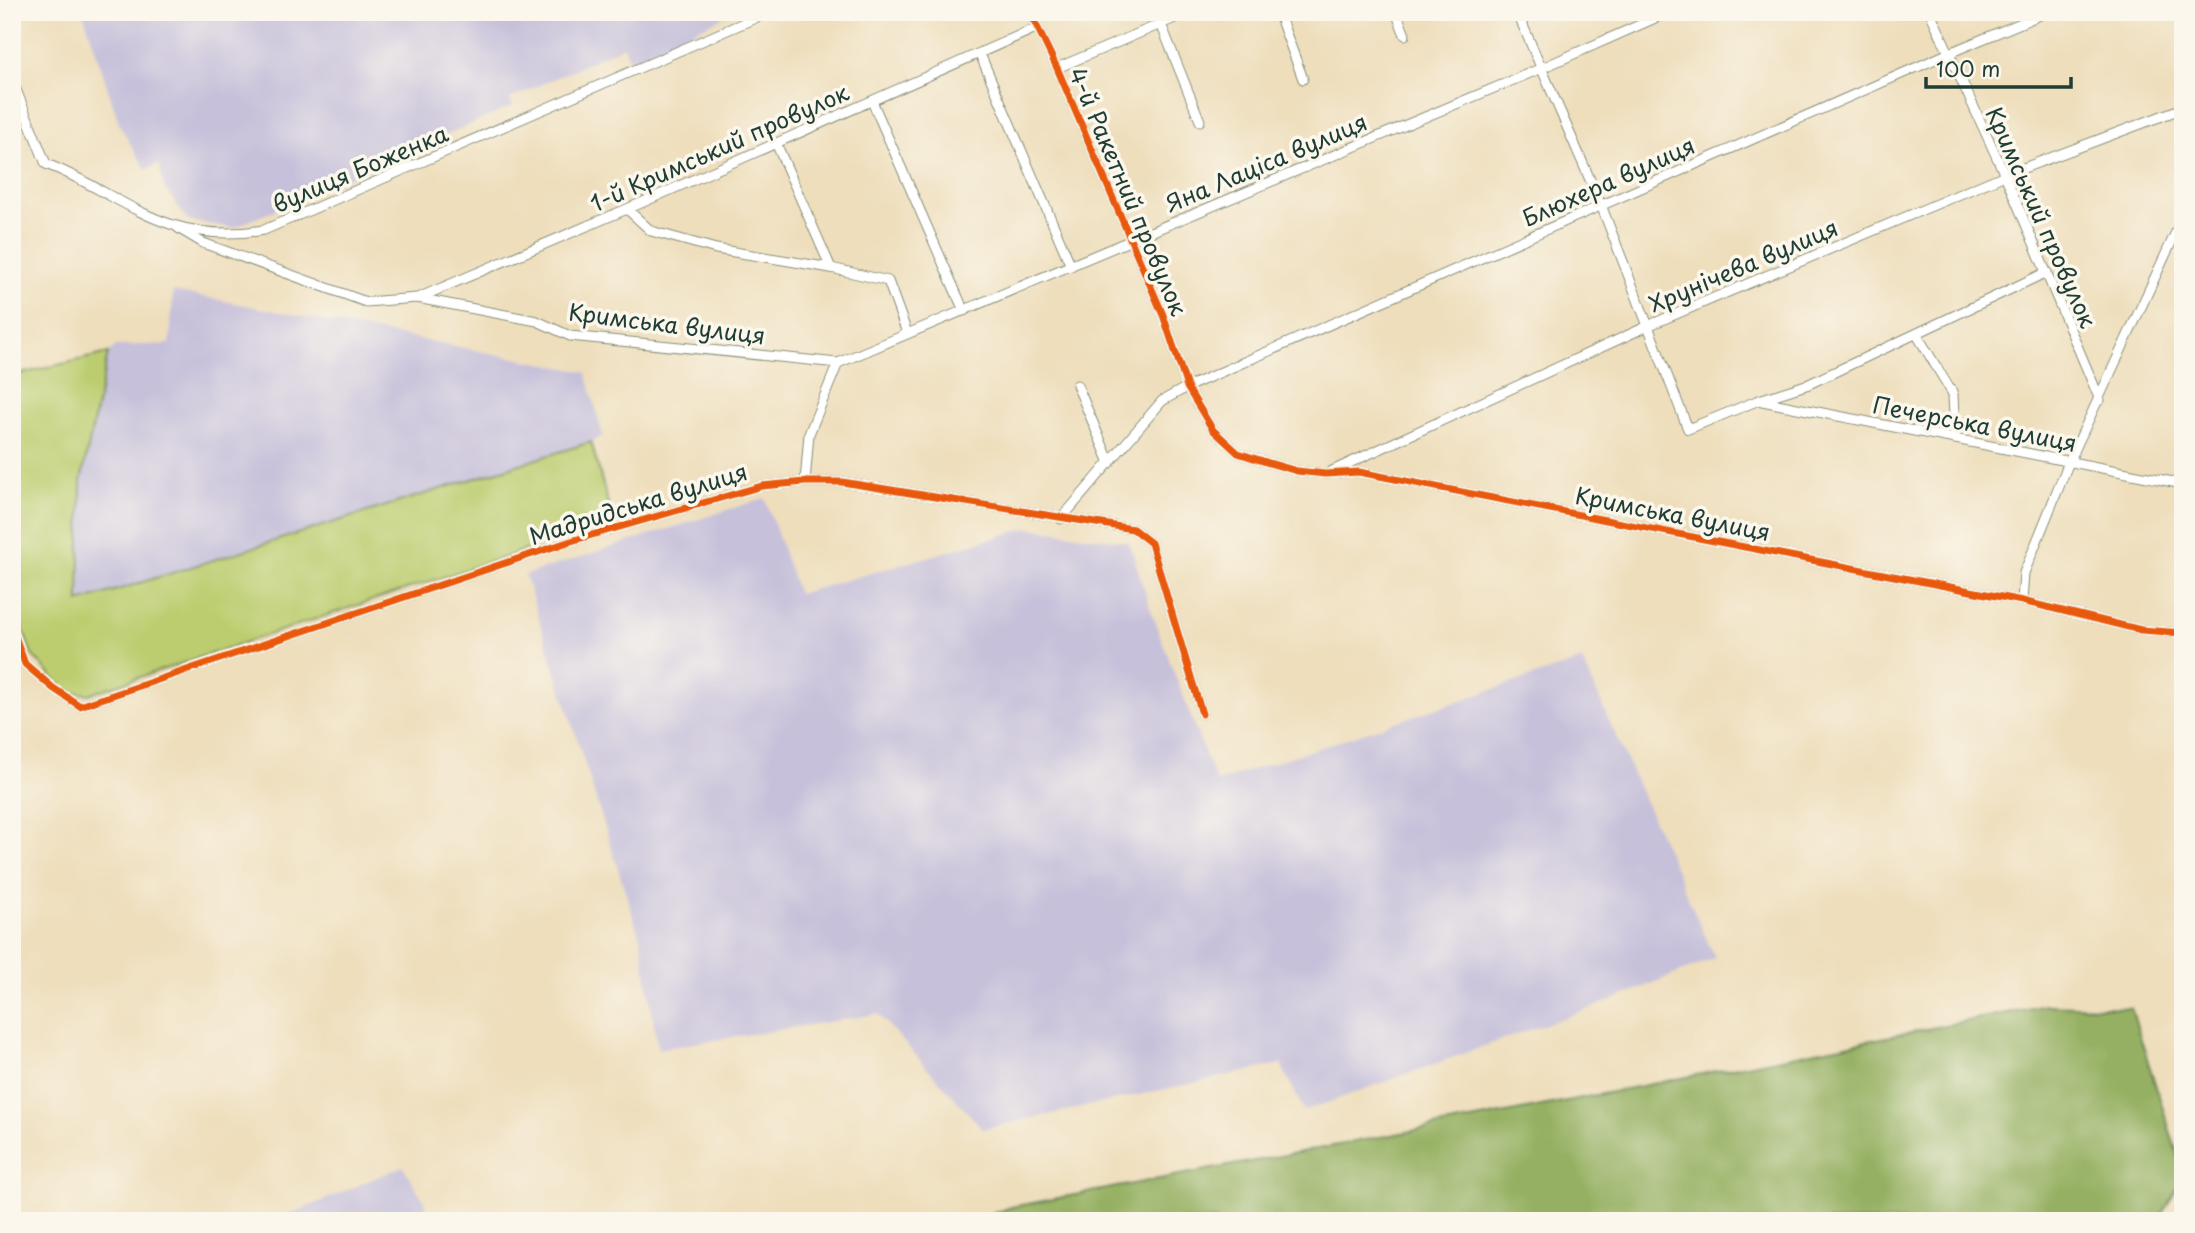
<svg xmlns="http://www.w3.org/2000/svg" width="2195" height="1233" font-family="'Playpen Sans',sans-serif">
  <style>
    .industrial { fill: #c6c0da }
    .green { fill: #bccd70; stroke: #6e8552; stroke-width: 2 }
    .forest { fill: #95b062; stroke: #5a764b; stroke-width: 2 }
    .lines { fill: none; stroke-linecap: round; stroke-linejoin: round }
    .minor-casing { stroke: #868e78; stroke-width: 11 }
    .minor { stroke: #fff; stroke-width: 9 }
    .cycleway-casing { stroke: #fbf7ec; stroke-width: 11 }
    .cycleway { stroke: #e8590c; stroke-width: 7 }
    .labels { text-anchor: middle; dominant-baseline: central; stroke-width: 7; stroke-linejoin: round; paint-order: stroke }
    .street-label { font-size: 23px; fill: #1f3d34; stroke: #fbf7ec }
  </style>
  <rect width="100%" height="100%" fill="#fbf7ec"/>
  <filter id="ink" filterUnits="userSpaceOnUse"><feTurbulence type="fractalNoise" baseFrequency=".0143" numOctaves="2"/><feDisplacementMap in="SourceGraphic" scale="14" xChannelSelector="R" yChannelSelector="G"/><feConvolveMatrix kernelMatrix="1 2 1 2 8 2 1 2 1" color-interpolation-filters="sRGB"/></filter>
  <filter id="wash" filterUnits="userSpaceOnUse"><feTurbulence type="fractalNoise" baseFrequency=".00686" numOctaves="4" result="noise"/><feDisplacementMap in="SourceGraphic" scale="28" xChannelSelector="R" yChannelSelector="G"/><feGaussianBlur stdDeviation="1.57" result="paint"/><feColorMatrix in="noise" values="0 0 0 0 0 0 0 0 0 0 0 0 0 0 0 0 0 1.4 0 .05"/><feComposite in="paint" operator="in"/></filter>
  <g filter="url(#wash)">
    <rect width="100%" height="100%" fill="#eedebc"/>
    <g class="industrial">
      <path d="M83 12H734L630 61 624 46 510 99 513 106 233 228 188 221 164 187 159 164 146 170 120 126Z"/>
      <path d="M173 291 586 372 603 436 591 442 79 603 81 481 108 353 116 346 170 344Z"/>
      <path d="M765 498 798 594 1028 528 1129 542 1153 617 1216 782 1582 660 1715 958 1602 1004 1304 1111 1281 1064 983 1129 878 1014 658 1049 641 941 525 575Z"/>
      <path d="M403 1166 424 1201 431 1221H275Z"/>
    </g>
    <path class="green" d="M108 353 81 481 79 602 591 442 613 521 89 694 67 692 32 655 12 600V376Z"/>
    <path class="forest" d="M2046 1005 2131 1008 2183 1172V1178L2158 1221H974L1011 1207 1486 1117Z"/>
  </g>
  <g filter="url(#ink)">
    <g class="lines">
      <defs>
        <g id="minor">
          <path d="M1030 12 1057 68 1163 315 1187 387 1213 430 1238 453 1269 463 1297 471 1325 474 1359 472 2022 601 2141 630 2183 633"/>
          <path d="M1278 12 1303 79"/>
          <path d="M1396 12 1405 35"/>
          <path d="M1517 12 1601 205 1688 429 1759 400 1809 384 2047 272"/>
          <path d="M1930 12 2005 175 2100 400"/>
          <path d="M1161 24 1200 121"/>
          <path d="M980 54 1071 266"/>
          <path d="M1057 68 1189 12"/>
          <path d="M12 80 46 164C90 180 128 211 173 225 202 234 234 235 264 230L769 12"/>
          <path d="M872 101 964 311"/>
          <path d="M776 143 831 268"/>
          <path d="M627 209 651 231 716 249 831 268 888 281 907 333"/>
          <path d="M178 228 203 243 366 302 417 298 537 321 570 336 838 363"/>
          <path d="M418 298 641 203 1036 28"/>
          <path d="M1917 335 1953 394 1955 438"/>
          <path d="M1077 385 1110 463"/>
          <path d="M1762 401 2183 484"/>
          <path d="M1332 471 1650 325 2005 175 2183 108"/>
          <path d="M805 482 809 434 838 363 1542 68 1669 12"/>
          <path d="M1061 519 1162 401 1187 387 1947 54 2047 12"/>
          <path d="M2022 601 2024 573 2069 462 2183 217"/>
          <path d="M12 628 25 664 53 688 80 706 571 541 762 486 805 482H842L1133 529 1151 543 1202 714"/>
        </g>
      </defs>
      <use href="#minor" class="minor-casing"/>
      <use href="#minor" class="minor"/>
      <defs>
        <g id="cycleway">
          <path d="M1030 12 1057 68 1163 315 1187 387 1213 430 1238 453 1269 463 1297 471 1325 474 1359 472 2022 601 2141 630 2183 633"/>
          <path d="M12 628 25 664 53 688 80 706 571 541 762 486 805 482H842L1133 529 1151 543 1202 714"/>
        </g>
      </defs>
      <use href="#cycleway" class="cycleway-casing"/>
      <use href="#cycleway" class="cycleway"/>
    </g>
  </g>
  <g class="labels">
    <g class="street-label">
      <text transform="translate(719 147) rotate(-24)">1-й Кримський провулок</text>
      <text transform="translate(1266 162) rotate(-23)">Яна Лаціса вулиця</text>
      <text transform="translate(360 168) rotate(-23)">вулиця Боженка</text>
      <text transform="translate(1608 181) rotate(-24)">Блюхера вулиця</text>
      <text transform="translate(1129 191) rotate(67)">4-й Ракетний провулок</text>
      <text transform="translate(2042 217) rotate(66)">Кримський провулок</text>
      <text transform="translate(1743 265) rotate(-23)">Хрунічева вулиця</text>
      <text transform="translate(667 323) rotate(7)">Кримська вулиця</text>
      <text transform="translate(1975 423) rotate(11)">Печерська вулиця</text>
      <text transform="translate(638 503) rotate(-17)">Мадридська вулиця</text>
      <text transform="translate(1673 513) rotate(11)">Кримська вулиця</text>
    </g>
  </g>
  <rect width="2195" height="1233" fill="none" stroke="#fbf7ec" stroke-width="42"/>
  <path d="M1926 77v10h145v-10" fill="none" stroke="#1f3d34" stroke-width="3.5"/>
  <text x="1936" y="77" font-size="21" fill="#1f3d34" stroke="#fbf7ec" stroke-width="5" paint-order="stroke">100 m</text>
</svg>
